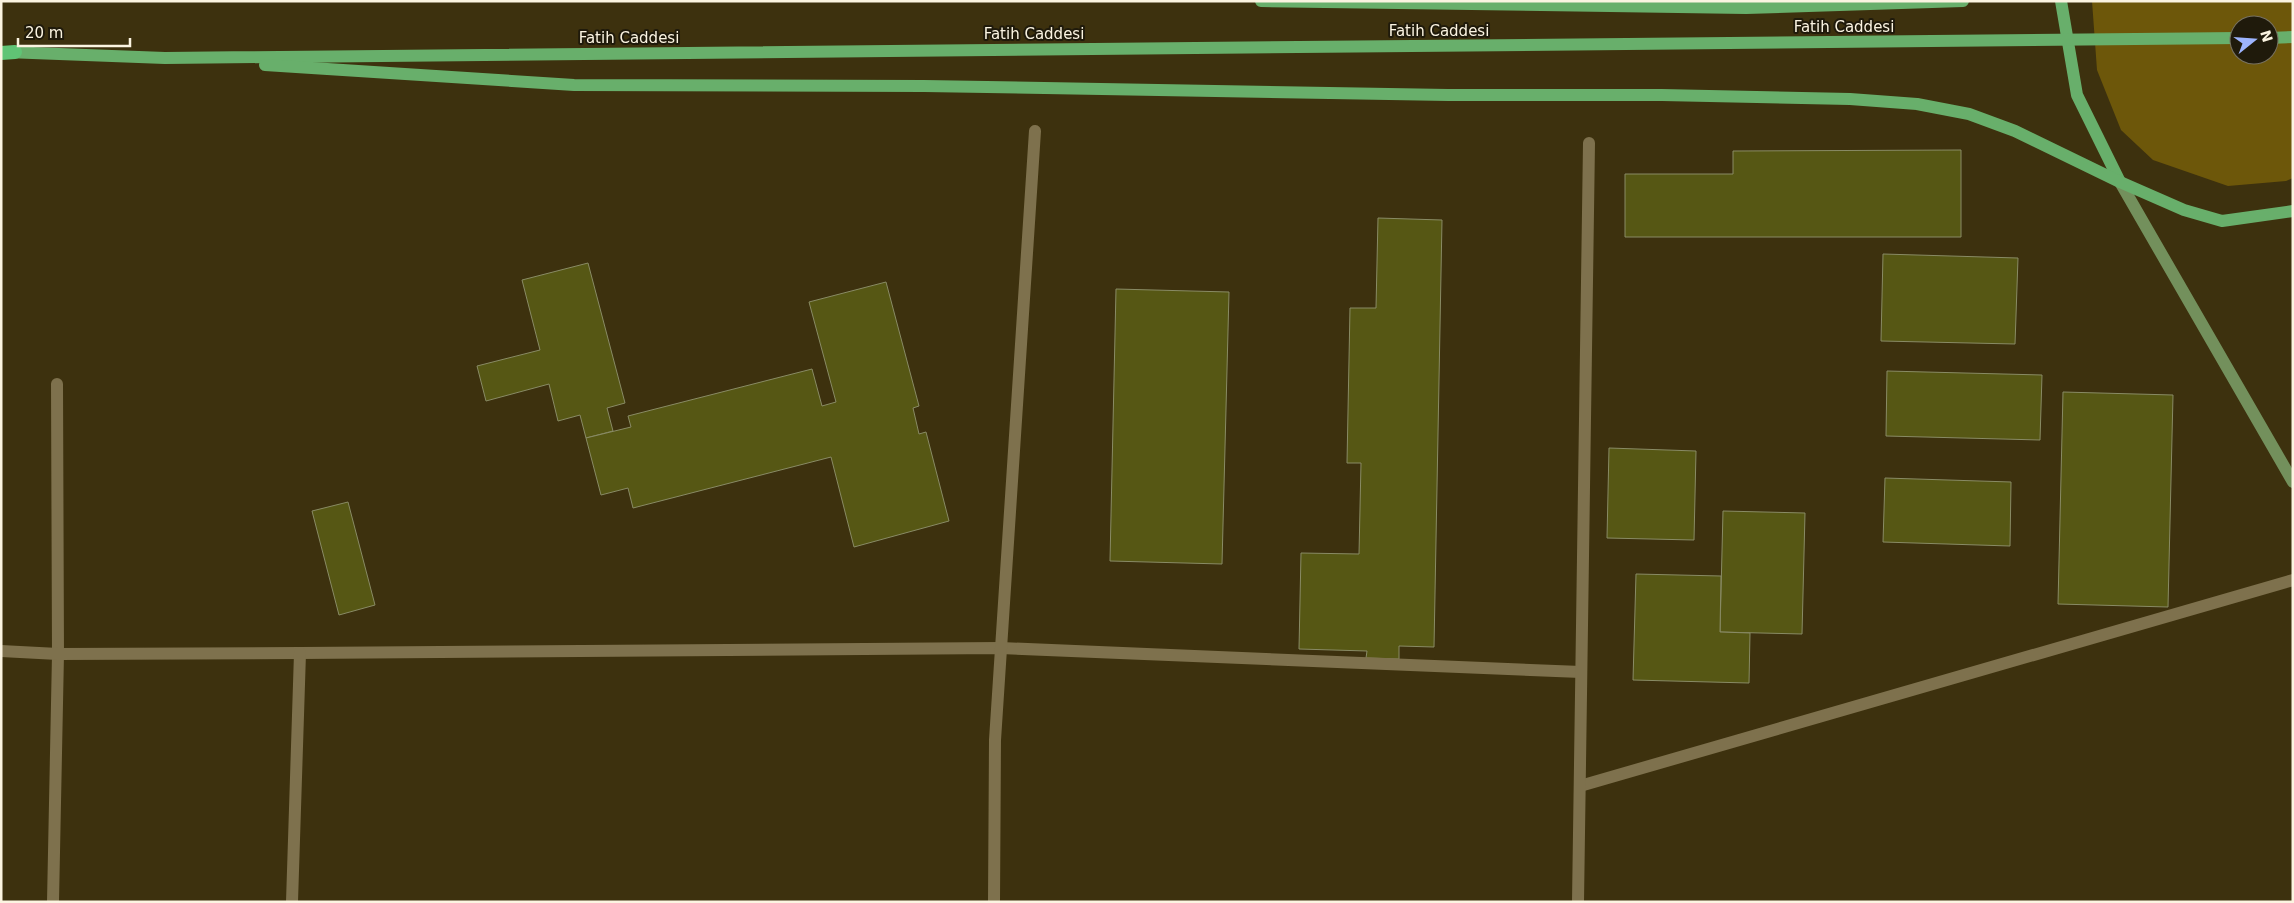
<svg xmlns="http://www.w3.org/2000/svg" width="2294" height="903" font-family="'DejaVu Sans',sans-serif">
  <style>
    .green { fill: #6d570a; fill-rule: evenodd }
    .building { fill: #565714; stroke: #898b65 }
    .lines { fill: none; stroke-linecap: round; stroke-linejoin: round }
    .service { stroke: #7e714d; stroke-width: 12 }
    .minor { stroke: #7e714d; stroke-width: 12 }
    .secondary { stroke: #73905c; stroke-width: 12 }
    .primary { stroke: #68af6b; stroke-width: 12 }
    .trunk { stroke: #60c475; stroke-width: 14 }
    .labels { text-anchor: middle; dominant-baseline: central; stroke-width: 4; stroke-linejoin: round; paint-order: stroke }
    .street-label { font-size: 15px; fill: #fbf4e1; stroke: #1f1a0b }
  </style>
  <rect width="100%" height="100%" fill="#3d310e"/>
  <path class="green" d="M2092 1H2293V178L2286 181 2228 186 2153 160 2121 130 2097 70ZM2239 25H2269V55H2239Z"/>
  <g class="building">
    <path d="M1961 150V237H1625V174H1733V151Z"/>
    <path d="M1378 218 1442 220 1434 647 1399 646V659L1366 658 1367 651 1299 649 1301 553 1359 554 1361 463H1347L1350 308H1376Z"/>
    <path d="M1883 254 2018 258 2015 344 1881 341Z"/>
    <path d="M588 263 625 403 607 408 613 431 586 438 580 415 558 421 549 384 486 401 477 366 540 350 522 280Z"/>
    <path d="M886 282 919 406 913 408 919 434 926 432 949 521 854 547 831 457 633 508 628 488 601 495 586 438 631 427 628 416 812 369 822 406 836 402 809 302Z"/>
    <path d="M1116 289 1229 292 1222 564 1110 561Z"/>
    <path d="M1887 371 2042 375 2040 440 1886 436Z"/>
    <path d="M2063 392 2173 395 2168 607 2058 604Z"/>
    <path d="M1609 448 1696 451 1694 540 1607 538Z"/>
    <path d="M1885 478 2011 482 2010 546 1883 542Z"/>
    <path d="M348 502 375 605 339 615 312 511Z"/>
    <path d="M1723 511 1805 513 1802 634 1720 632Z"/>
    <path d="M1636 574 1721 576 1720 632 1750 633 1749 683 1633 680Z"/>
  </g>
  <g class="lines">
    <path class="service" d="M53 902 58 654 57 384"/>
    <g class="minor">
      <path d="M1 651 58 654 300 653 1001 648 1581 672"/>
      <path d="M1580 786 2293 580"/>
      <path d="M292 902 300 653"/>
      <path d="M994 902 995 740 1035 131"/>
      <path d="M1578 902 1589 143"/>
    </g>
    <path class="secondary" d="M2120 182 2293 482"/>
    <g class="primary">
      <path d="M1261 1 1746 8 1963 1"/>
      <path d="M2061 1 2077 95 2120 182"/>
      <path d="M2269 38 2293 37"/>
      <path d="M6 52 165 58 2239 38"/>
      <path d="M265 65 574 85 924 86 1448 95H1662L1850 99 1917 104 1969 114 2015 131 2120 182 2184 210 2222 221 2293 211"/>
    </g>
    <path class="trunk" d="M1 53 15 52"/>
  </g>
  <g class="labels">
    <g class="street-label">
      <text x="1844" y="27">Fatih Caddesi</text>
      <text x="1439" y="31">Fatih Caddesi</text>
      <text x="1034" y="34">Fatih Caddesi</text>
      <text x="629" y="38">Fatih Caddesi</text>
    </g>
  </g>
  <rect width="2294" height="903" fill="none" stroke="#fbf4e1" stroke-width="5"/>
  <g transform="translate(2254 40) rotate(73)"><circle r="24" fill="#1f1a0b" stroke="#777161"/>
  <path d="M0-4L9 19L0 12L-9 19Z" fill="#9db4fd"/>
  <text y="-8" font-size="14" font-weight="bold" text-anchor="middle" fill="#fbf4e1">N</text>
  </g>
  <path d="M18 38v8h112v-8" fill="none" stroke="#fbf4e1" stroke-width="2.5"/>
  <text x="25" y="38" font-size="15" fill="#fbf4e1" stroke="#1f1a0b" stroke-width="4" paint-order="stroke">20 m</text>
</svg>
